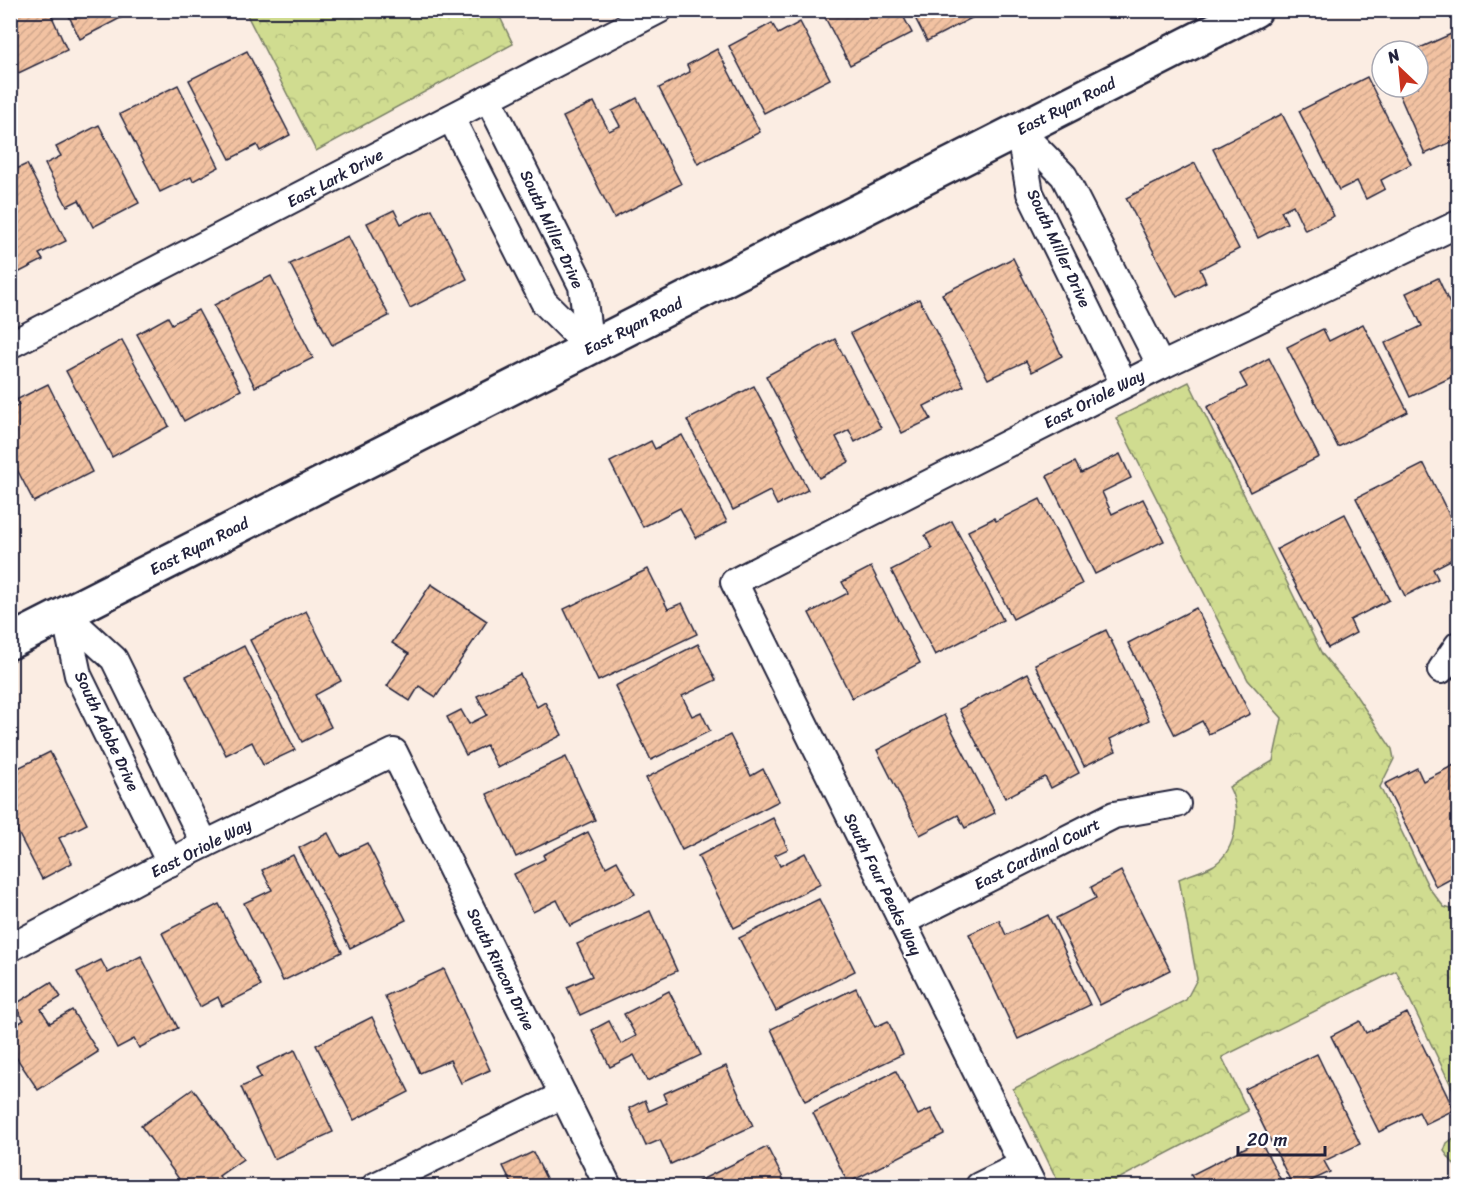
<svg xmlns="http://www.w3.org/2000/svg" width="1469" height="1197" font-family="Sriracha,sans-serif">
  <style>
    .forest { fill: url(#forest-crowns); stroke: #797f66; stroke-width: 1.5 }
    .building { fill: url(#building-hatch); stroke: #22223b; stroke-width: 1.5 }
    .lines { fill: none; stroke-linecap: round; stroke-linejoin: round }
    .street-casing { stroke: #22223b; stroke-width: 30 }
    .secondary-casing { stroke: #22223b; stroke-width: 38 }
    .street { stroke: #fff; stroke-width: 26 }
    .secondary { stroke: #fff; stroke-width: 33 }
    .labels { text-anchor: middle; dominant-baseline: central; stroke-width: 4.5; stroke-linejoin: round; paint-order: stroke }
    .street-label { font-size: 16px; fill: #22223b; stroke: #fff }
  </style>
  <defs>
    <pattern id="forest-crowns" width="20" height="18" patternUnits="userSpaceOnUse" patternTransform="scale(1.5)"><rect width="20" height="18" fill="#d0dc90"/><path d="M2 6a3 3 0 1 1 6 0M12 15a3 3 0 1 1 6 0" fill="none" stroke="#b2bc7d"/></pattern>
    <pattern id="building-hatch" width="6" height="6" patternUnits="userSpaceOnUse" patternTransform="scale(1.5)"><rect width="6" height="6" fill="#f2c2a2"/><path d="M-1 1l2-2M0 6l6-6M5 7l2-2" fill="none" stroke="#cfa68c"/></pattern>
  </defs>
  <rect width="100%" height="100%" fill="#fbede3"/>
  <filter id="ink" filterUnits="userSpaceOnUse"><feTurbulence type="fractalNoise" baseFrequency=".0167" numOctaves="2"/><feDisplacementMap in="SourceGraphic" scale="12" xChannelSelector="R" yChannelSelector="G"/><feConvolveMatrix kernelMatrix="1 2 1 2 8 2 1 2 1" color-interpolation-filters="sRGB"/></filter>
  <g filter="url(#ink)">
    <g class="forest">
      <path d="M245 11H497L513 44 316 151Z"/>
      <path d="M1189 382 1322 654 1353 691 1392 749 1394 759 1380 787 1429 888 1444 907 1458 911V1100L1396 971 1222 1057 1248 1111 1105 1186H1060L1013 1089 1186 1000 1197 979 1179 879C1190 874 1204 871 1214 865 1238 849 1241 809 1229 787L1273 761 1282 718 1248 680 1116 418Z"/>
      <path d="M1458 1135V1170L1444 1151 1447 1143Z"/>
    </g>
    <g class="building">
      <path d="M10 10H49L67 50 10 77Z"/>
      <path d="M66 10H136L80 39Z"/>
      <path d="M518 10H536L522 18Z"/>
      <path d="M821 10H900L912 33 850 65Z"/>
      <path d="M911 10H987L927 41Z"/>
      <path d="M800 22 830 79 764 113 729 46 772 23 778 34Z"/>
      <path d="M1458 31V139L1425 154 1396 87H1418V51H1413Z"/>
      <path d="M717 49 760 132 698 164 659 88 690 72 687 65Z"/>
      <path d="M247 51 290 135 260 151 257 145 230 159 189 80Z"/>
      <path d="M1367 77 1411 164 1381 180 1385 189 1366 199 1357 181 1339 190 1299 111Z"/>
      <path d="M178 85 219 167 193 181 191 177 160 192 120 114Z"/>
      <path d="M637 98 681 184 614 218 563 117 594 102 609 131 620 126 612 111Z"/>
      <path d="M1282 114 1334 216 1305 230 1293 205 1281 211 1287 223 1258 238 1213 149Z"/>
      <path d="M99 125 139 203 93 227 79 200 67 206 45 164 61 156 56 147Z"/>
      <path d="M1195 163 1239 249 1200 269 1206 282 1177 297 1126 198Z"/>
      <path d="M27 164 66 241 39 254 43 260 12 276 10 172Z"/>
      <path d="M432 209 467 279 410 308 367 223 394 210 401 224Z"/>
      <path d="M348 236 389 316 332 345 290 264Z"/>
      <path d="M1013 258 1062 356 1032 372 1026 361 988 379 942 294Z"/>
      <path d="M271 276 313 358 255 387 214 305Z"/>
      <path d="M1438 278 1458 322V374L1410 397 1385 343 1422 326 1406 293Z"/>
      <path d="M919 299 964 386 924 406 931 419 902 433 851 333Z"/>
      <path d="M198 310 241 390 184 421 137 334 168 317 172 324Z"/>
      <path d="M1363 324 1408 412 1338 447 1287 347 1323 329 1329 341Z"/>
      <path d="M835 339 881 428 855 442 849 430 836 437 849 462 819 478 766 376Z"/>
      <path d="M122 340 169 426 112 457 66 371Z"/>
      <path d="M1269 358 1319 457 1250 492 1207 407 1247 387 1240 374Z"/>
      <path d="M48 384 92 472 34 502 10 456V410L19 405 16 400Z"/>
      <path d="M754 386 808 490 777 505 770 491 733 510 687 420Z"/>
      <path d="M682 435 727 522 696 538 680 508 643 527 610 462 651 441 655 449Z"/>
      <path d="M1120 454 1131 478 1102 492 1112 514 1143 499 1164 541 1095 574 1047 476 1075 462 1081 473Z"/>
      <path d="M1424 464 1458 533V556L1433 569 1438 579 1405 596 1356 498Z"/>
      <path d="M1040 499 1082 584 1013 619 968 531 994 518 996 521Z"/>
      <path d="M1345 514 1389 600 1350 620 1356 633 1328 648 1277 549Z"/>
      <path d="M952 521 1003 620 935 655 891 570 932 549 925 535Z"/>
      <path d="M871 567 920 663 852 698 809 613 848 593 842 582Z"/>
      <path d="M648 569 668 609 682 603 697 634 598 681 564 609Z"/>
      <path d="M431 584 487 621 436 697 419 686 410 701 387 686 409 654 392 643Z"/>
      <path d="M1196 608 1250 714 1209 734 1202 721 1175 735 1128 643Z"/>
      <path d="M306 611 341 681 315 695 331 727 302 742 250 640Z"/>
      <path d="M1106 630 1149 720 1110 739 1116 751 1084 766 1035 664Z"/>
      <path d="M698 644 716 680 682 696 692 716 701 712 710 731 651 760 615 686Z"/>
      <path d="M244 646 295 750 263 765 252 742 226 755 186 676Z"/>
      <path d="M1028 673 1079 773 1051 788 1045 777 1005 798 959 709Z"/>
      <path d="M520 674 537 707 545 702 562 735 498 768 486 745 466 755 447 717 461 710 469 724 487 715 477 696Z"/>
      <path d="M944 715 995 813 965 828 958 815 920 835 877 750Z"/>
      <path d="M730 735 751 776 763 769 779 801 682 850 646 778Z"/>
      <path d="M50 752 87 824 59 838 72 863 42 879 10 817V772Z"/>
      <path d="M566 757 595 820 516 857 487 794Z"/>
      <path d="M1458 763V875L1436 887 1385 784 1417 768 1423 781Z"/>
      <path d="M773 818 788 849 775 855 780 866 805 853 821 884 734 928 698 856Z"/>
      <path d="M588 832 606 867 617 861 635 894 570 926 557 900 533 912 514 874 545 859 543 855Z"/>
      <path d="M328 833 340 856 367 843 406 920 350 948 299 848Z"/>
      <path d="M293 855 342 952 283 981 244 903 272 890 262 870Z"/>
      <path d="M1121 871 1170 970 1100 1005 1056 918 1096 898 1091 887Z"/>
      <path d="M819 899 855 971 776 1011 739 938Z"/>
      <path d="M219 904 261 986 222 1006 218 997 200 1007 162 933Z"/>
      <path d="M650 911 677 971 580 1015 567 987 592 976 577 944Z"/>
      <path d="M1048 915 1090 1005 1018 1039 969 934 999 920 1006 935Z"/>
      <path d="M141 956 178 1028 139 1048 134 1039 117 1048 77 972 101 960 108 973Z"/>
      <path d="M444 969 490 1070 461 1083 450 1060 420 1073 385 996Z"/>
      <path d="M51 982 61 997 41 1009 50 1023 72 1010 98 1052 38 1090 10 1048V1029L24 1020 14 1005Z"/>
      <path d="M856 988 875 1027 888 1021 903 1054 805 1101 771 1029Z"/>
      <path d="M669 991 701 1055 647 1081 634 1055 610 1067 592 1030 609 1021 621 1044 636 1036 624 1014Z"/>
      <path d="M1407 1013 1454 1110 1425 1124 1419 1112 1379 1132 1331 1036 1360 1021 1366 1033Z"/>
      <path d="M372 1017 409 1092 354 1120 316 1045Z"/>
      <path d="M295 1050 333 1132 274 1159 241 1087 261 1078 256 1068Z"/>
      <path d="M1317 1054 1360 1144 1324 1161 1330 1172 1300 1186H1293L1245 1089Z"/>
      <path d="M726 1066 753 1126 671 1164 660 1140 646 1146 629 1108 645 1100 649 1111 667 1103 663 1094Z"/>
      <path d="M896 1071 918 1115 931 1109 944 1134 848 1183 813 1113Z"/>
      <path d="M193 1089 243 1159 219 1176 227 1186H184L141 1126Z"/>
      <path d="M1260 1140 1284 1186H1197L1191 1175Z"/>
      <path d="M767 1147 787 1186H692L691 1185Z"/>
      <path d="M533 1152 550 1186H513L503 1166Z"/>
    </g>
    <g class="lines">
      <defs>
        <g id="street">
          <path d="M488 98 582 286 590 348"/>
          <path d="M451 118 544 302 590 348"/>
          <path d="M1019 130 1064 176 1161 366"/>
          <path d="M1019 130 1030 193 1124 384"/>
          <path d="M10 345 659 10"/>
          <path d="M65 614 114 659 205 844"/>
          <path d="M65 614 78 675 170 863"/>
          <path d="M1441 670 1458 645"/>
          <path d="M902 922 1114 815 1177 804"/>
          <path d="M10 948 193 850 394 752 608 1186"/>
          <path d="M375 1186 563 1095"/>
          <path d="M979 1186 1022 1165"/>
          <path d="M1033 1186 734 582 1161 366 1458 224"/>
        </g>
        <path id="secondary" d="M10 642 1255 10"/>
      </defs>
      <use href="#street" class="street-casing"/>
      <use href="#secondary" class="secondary-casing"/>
      <use href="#street" class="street"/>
      <use href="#secondary" class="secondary"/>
    </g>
  </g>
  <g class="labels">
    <g class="street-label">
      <text transform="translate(1066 106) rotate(-27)">East Ryan Road</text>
      <text transform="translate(335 178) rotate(-28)">East Lark Drive</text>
      <text transform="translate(552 229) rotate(65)">South Miller Drive</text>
      <text transform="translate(1059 248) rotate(65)">South Miller Drive</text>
      <text transform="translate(633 326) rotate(-27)">East Ryan Road</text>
      <text transform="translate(1094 399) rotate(-27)">East Oriole Way</text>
      <text transform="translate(199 546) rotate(-27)">East Ryan Road</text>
      <text transform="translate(107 731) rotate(65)">South Adobe Drive</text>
      <text transform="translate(201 848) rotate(-27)">East Oriole Way</text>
      <text transform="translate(1037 854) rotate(-27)">East Cardinal Court</text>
      <text transform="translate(883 884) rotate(64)">South Four Peaks Way</text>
      <text transform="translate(501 969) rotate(64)">South Rincon Drive</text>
    </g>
  </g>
  <rect width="1469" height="1197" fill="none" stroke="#fff" stroke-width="36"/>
  <rect x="18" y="18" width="1433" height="1161" fill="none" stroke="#22223b" stroke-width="2" filter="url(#ink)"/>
  <g transform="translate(1400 69) rotate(334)"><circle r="28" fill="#ffffff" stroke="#a7a7b1" stroke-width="1.5"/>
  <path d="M0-4.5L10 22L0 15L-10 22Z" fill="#c8321e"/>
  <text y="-9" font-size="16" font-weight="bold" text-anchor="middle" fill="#22223b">N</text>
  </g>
  <path d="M1238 1146v9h87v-9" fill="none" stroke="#22223b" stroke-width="3"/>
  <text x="1247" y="1146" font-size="18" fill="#22223b" stroke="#ffffff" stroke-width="4.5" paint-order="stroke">20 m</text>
</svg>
